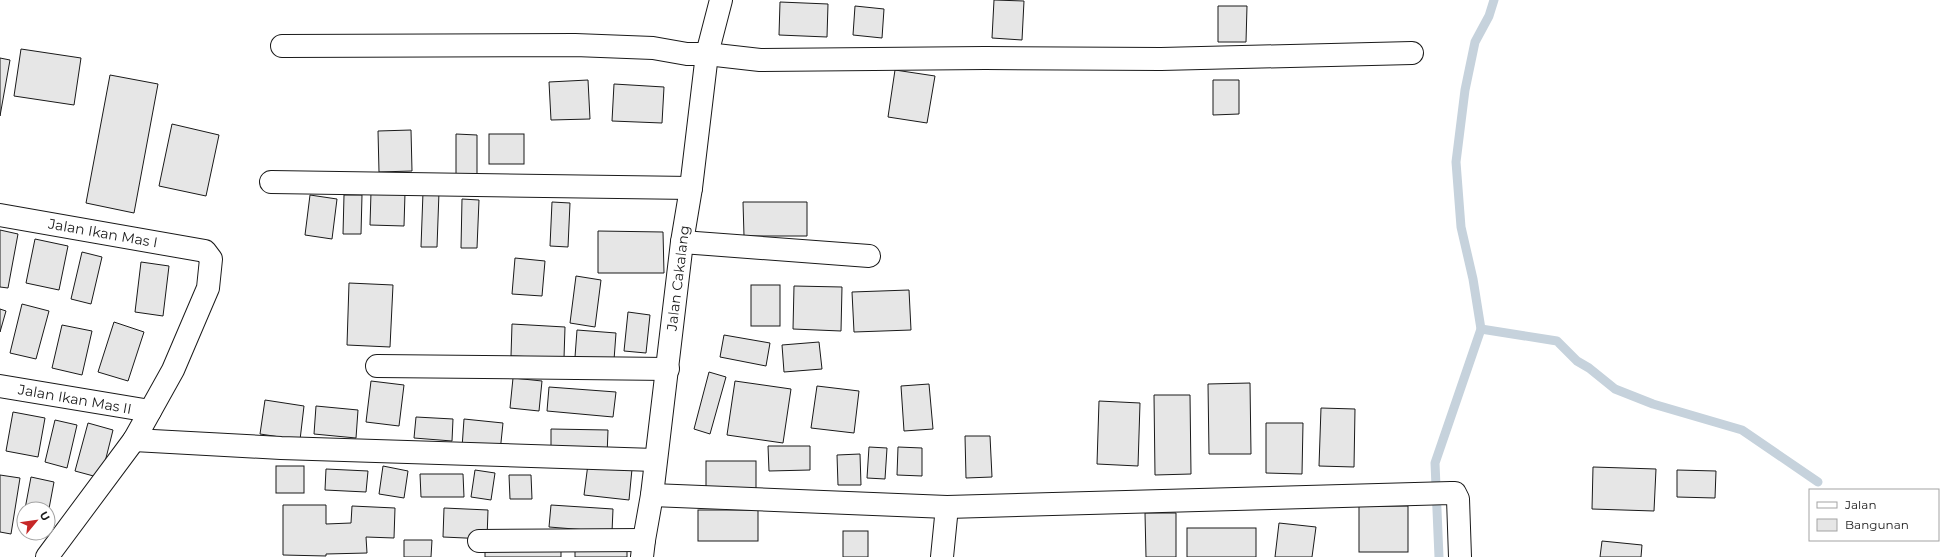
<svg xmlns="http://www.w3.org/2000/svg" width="1955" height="557" font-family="Montserrat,sans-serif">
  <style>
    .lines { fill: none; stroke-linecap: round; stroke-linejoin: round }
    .stream { stroke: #c6d2dc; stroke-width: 9 }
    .building { fill: #e6e6e6; stroke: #1a1a1a }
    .street-casing { stroke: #1a1a1a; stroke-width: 24 }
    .secondary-casing { stroke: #1a1a1a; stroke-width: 24 }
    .street { stroke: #fff; stroke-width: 22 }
    .secondary { stroke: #fff; stroke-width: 22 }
    .labels { text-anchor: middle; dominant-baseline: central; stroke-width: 3; stroke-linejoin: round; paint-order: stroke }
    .street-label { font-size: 14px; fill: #1a1a1a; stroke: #fff }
  </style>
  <rect width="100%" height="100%" fill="#fff"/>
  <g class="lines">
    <g class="stream">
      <path d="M1481 329 1557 341 1577 361 1589 368 1615 389 1653 404 1742 430 1818 482"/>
      <path d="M1439 557 1435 463 1481 329 1473 279 1461 227 1456 162 1465 90 1475 42 1489 16 1494 0"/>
    </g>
  </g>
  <g class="building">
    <path d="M994 0 1024 1 1022 40 992 38Z"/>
    <path d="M780 2 828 4 827 37 779 35Z"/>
    <path d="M855 6 884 9 882 38 853 35Z"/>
    <path d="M1218 6H1247L1246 42H1218Z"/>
    <path d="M21 49 81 58 74 105 14 96Z"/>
    <path d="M0 58 10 60 0 116Z"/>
    <path d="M895 70 935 76 927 123 888 117Z"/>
    <path d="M110 75 158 84 134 213 86 203Z"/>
    <path d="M588 80 590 119 551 120 549 82Z"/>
    <path d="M1213 80H1239V114L1213 115Z"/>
    <path d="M614 84 664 87 662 123 612 121Z"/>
    <path d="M172 124 219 135 206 196 159 186Z"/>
    <path d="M411 130 412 171 379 172 378 131Z"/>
    <path d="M456 134 477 135V174H456Z"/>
    <rect x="489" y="134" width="35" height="30"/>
    <path d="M371 192 405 193 404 226 370 225Z"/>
    <path d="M423 192H439L437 247H421Z"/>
    <path d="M310 195 337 199 332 239 305 235Z"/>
    <path d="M344 195H362L361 234H343Z"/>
    <path d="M462 199 479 200 477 248H461Z"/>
    <path d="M552 202 570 203 568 247 550 246Z"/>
    <path d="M743 202H807V236H744Z"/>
    <path d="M0 230 18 234 8 288 0 287Z"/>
    <path d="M598 231 663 232 664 273H598Z"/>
    <path d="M35 239 68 246 59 290 26 283Z"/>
    <path d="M82 252 102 257 91 304 71 299Z"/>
    <path d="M515 258 545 261 542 296 512 294Z"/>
    <path d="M141 262 169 266 163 316 135 312Z"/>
    <path d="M576 276 601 280 595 327 570 323Z"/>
    <path d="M349 283 393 285 390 347 347 345Z"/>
    <rect x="751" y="285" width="29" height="41"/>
    <path d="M794 286 842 287 841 331 793 329Z"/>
    <path d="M909 290 911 330 854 332 852 292Z"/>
    <path d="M22 304 49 311 36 359 10 353Z"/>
    <path d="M0 309 6 311 0 332Z"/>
    <path d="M628 312 650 315 646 353 624 351Z"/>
    <path d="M114 322 144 332 128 381 98 372Z"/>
    <path d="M512 324 565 327 564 358 511 356Z"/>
    <path d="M62 325 92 331 82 375 52 368Z"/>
    <path d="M577 330 616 333 614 360 575 357Z"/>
    <path d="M724 335 770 343 766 366 720 357Z"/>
    <path d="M819 342 822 369 784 372 782 345Z"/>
    <path d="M709 372 726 377 710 434 694 429Z"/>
    <path d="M513 378 542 381 539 411 510 408Z"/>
    <path d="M371 381 404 385 399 426 366 422Z"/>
    <path d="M735 381 791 389 783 443 727 435Z"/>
    <path d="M1250 383 1251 454H1209L1208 384Z"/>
    <path d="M929 384 933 429 904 431 901 386Z"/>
    <path d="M817 386 859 391 854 433 811 428Z"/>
    <path d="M549 387 616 392 613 417 547 411Z"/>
    <path d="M1154 395H1190L1191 474 1155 475Z"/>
    <path d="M265 400 304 406 300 440 260 434Z"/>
    <path d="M1099 401 1140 403 1138 466 1097 464Z"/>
    <path d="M316 406 358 410 356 438 314 434Z"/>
    <path d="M1321 408 1355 409 1354 467 1319 466Z"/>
    <path d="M13 412 45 418 38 457 6 451Z"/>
    <path d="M416 417 453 419 452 441 414 438Z"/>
    <path d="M464 419 503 423 500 452 462 448Z"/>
    <path d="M55 420 77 425 67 468 45 462Z"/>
    <path d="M88 423 113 430 101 478 75 471Z"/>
    <path d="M1266 423H1303L1302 474 1266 473Z"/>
    <path d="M551 429 608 430 607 456 551 454Z"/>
    <path d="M965 436H990L992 477 966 478Z"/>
    <path d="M768 446H810V470L769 471Z"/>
    <path d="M869 447 887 448 885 479 867 478Z"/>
    <path d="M898 447 922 448V476L897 475Z"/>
    <path d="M860 454 861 485H838L837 455Z"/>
    <rect x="706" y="461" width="50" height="28"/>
    <path d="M588 464 632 469 629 500 584 495Z"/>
    <rect x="276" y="466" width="28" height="27"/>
    <path d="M383 466 408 471 404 498 379 494Z"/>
    <path d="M1593 467 1656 469 1654 511 1592 509Z"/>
    <path d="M326 469 368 471 366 492 325 490Z"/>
    <path d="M475 470 495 473 491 500 471 497Z"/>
    <path d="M1677 470 1716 471 1715 498 1677 497Z"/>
    <path d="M420 474H463L464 497H421Z"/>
    <path d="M0 475 20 478 11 534 0 532Z"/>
    <path d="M509 475H531L532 499H510Z"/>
    <path d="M31 477 54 482 48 514V509H25Z"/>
    <path d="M283 505H326V524L351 523 352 506 395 508 394 538 366 537 367 553 326 554V556L283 555Z"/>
    <path d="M551 505 613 509 612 532 549 527Z"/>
    <rect x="1359" y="506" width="49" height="46"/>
    <path d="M444 508 488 510 487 539 443 537Z"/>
    <rect x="698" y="510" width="60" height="31"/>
    <path d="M1145 513H1176V557H1146Z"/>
    <path d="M1279 523 1316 527 1312 557H1275Z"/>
    <rect x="1187" y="528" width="69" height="29"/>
    <rect x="843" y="531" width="25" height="26"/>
    <path d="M404 540H432L431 557H404Z"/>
    <path d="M1602 541 1642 545 1641 557H1600Z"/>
    <rect x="575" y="546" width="52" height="11"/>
    <path d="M561 547V557H485V549Z"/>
  </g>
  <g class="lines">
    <defs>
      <g id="street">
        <path d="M282 46 575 45 653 48 687 54H707L760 60 985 58 1161 59 1412 53"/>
        <path d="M271 182 691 188"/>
        <path d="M0 215 205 251 211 259 208 288 173 370 134 440 47 557"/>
        <path d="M682 242 869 256"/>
        <path d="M377 366 668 369"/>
        <path d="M0 386 150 411"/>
        <path d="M134 440 281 448 655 460"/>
        <path d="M652 495 947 507 1451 493H1455L1458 499 1460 557"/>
        <path d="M479 541 644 540"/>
        <path d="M942 557 947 507"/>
      </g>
      <path id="secondary" d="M642 557 644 540 652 495 682 242 691 188 707 54 721 0"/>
    </defs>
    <use href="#street" class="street-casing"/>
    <use href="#secondary" class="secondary-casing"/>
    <use href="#street" class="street"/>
    <use href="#secondary" class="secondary"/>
  </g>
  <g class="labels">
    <g class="street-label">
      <text transform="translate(103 233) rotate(10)">Jalan Ikan Mas I</text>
      <text transform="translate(678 278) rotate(-83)">Jalan Cakalang</text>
      <text transform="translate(75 399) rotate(10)">Jalan Ikan Mas II</text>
    </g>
  </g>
  <rect x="1809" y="489" width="130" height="52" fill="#ffffff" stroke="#a3a3a3"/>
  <rect x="1817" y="502" width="20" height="6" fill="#ffffff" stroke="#a3a3a3"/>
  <text x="1845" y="509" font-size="12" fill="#1a1a1a">Jalan</text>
  <rect x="1817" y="519" width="20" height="12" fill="#e6e6e6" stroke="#a3a3a3"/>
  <text x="1845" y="529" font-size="12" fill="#1a1a1a">Bangunan</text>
  <g transform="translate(36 521) rotate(61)"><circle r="19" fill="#ffffff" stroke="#a3a3a3"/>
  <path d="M0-3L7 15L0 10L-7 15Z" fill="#c62828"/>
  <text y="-6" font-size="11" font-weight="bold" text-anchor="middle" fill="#1a1a1a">U</text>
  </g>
</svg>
